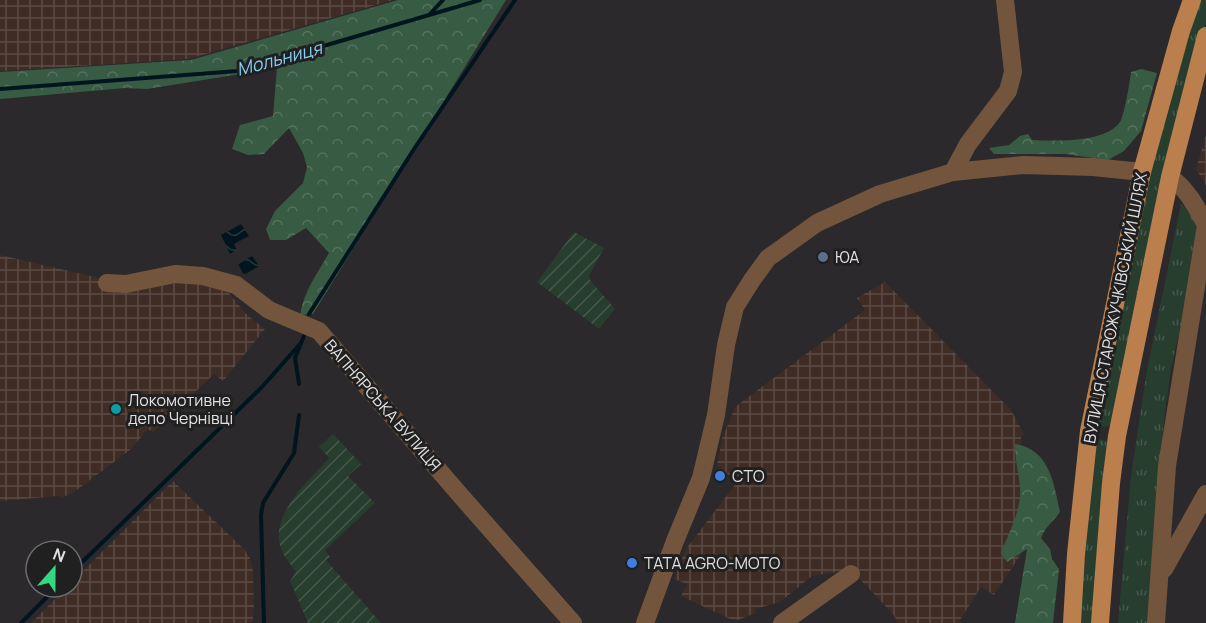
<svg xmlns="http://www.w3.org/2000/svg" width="1206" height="623" font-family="Manrope,sans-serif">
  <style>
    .industrial { fill: url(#industrial-grid) }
    .grass { fill: url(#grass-tufts) }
    .forest { fill: url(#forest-crowns) }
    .garden { fill: url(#garden-furrows) }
    .water { fill: url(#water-waves) }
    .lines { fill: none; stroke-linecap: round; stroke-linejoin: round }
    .stream { stroke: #01151e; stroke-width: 4 }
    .minor { stroke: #73553e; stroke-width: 18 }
    .major { stroke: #bb7e4d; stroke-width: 18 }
    .service-dot { fill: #5c6f8a; stroke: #212021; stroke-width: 2 }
    .culture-dot { fill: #0f9aa8; stroke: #212021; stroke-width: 2 }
    .shop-dot { fill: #3f7fe0; stroke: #212021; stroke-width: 2 }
    .labels { text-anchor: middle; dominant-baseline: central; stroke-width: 6; stroke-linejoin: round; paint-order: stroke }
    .poi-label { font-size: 16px; fill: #e2e1e2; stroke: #212021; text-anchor: start }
    .street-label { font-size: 16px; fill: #e2e1e2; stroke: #212021 }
    .water-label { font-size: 18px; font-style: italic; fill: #85cef0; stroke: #212021 }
  </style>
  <defs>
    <pattern id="industrial-grid" width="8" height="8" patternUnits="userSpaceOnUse" patternTransform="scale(1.5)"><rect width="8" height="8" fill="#3f2d25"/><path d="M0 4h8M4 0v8" fill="none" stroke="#5a4b44"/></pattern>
    <pattern id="grass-tufts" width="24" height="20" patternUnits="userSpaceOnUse" patternTransform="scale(1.5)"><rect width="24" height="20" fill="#273d2e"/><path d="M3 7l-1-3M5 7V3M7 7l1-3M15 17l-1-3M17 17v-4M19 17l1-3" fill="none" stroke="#46594c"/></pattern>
    <pattern id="forest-crowns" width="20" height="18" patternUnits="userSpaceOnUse" patternTransform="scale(1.5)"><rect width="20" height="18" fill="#385b43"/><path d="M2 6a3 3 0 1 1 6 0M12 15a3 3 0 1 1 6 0" fill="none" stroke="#54725e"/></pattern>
    <pattern id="garden-furrows" width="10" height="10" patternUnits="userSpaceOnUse" patternTransform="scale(1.5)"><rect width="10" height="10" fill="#273d2e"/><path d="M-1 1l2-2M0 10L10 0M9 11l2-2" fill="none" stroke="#46594c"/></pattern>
    <pattern id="water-waves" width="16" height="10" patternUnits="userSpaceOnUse" patternTransform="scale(1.5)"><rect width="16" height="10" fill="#01151e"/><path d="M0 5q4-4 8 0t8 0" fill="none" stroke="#26373e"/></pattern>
  </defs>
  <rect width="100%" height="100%" fill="#2b292b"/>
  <g class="industrial">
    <path d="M0 0H393L189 59 0 71Z"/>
    <path d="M1206 135V186L1196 169Z"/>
    <path d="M0 255 99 278 101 287 183 280 223 286 246 314 265 329 223 381 214 374 153 432 148 429 130 450 74 492 63 497 57 496 0 501Z"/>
    <path d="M885 282 1011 410 1024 434 1021 436 1022 459 1031 539 994 595 981 587 958 623H898L893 614 849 568 832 573 812 576 780 602 755 609 756 613 738 620 730 619 681 596 687 584 674 579 686 549 740 478 736 474 733 478 717 466 722 439 735 407 865 310 857 298Z"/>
    <path d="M173 481 244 549 250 558 253 571 254 610 252 623H31L67 587H72V582Z"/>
  </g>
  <g class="grass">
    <path d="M1198 0H1206V23L1164 176 1112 425 1104 427 1098 424 1149 175Z"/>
    <path d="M1181 204 1187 207 1194 218 1197 230 1190 284 1171 369 1163 428 1151 623H1118L1131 476 1147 370Z"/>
    <path d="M1098 439 1105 441 1108 444 1094 623H1078L1094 441Z"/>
  </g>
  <g class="forest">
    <path d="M398 0H506L313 314 300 315C304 291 317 274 329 253L306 228 286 240H270L266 229 275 211 303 183 307 167 303 153 289 128 264 154 248 155 232 149 240 125 273 116 277 68 147 89 125 88 0 99V72L191 60Z"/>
    <path d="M1141 69 1157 73 1141 131 1124 151 1108 160 1065 154H994L989 148 1009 145 1020 136 1028 134 1032 140C1055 141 1106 143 1120 122 1124 117 1130 81 1131 72Z"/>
    <path d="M1015 444C1050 449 1054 484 1060 512 1054 521 1045 527 1041 538L1050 549 1052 559 1059 569 1053 623H1015L1027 549 1007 562 1001 553C1009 532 1022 510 1020 486 1018 471 1015 459 1015 444Z"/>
  </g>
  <g class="garden">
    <path d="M574 232 604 248 589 276 590 280 615 309 599 329 537 282Z"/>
    <path d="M333 434 361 464 348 476 375 503 325 550 330 557 326 560 381 623H308L290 581 296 572C292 566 286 560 283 553 265 519 308 481 329 458L319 447Z"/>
  </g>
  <g class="water">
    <path d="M241 224 249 236 234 244 237 250 230 254 221 235Z"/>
    <path d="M252 256 259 266 244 275 238 264Z"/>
  </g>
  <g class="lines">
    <g class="stream">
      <path d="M430 14 443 0"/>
      <path d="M0 89 238 71 480 0"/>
      <path d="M309 314 414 149 515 0"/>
      <path d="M299 384 295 358 304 336"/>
      <path d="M72 572 261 388 301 343"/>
      <path d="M21 623 57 587"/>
      <path d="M264 623 261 515 263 503 294 453 299 415"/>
    </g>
    <g class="minor">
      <path d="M953 172 968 144 1008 91 1013 72 1005 0"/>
      <path d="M107 283 126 284 175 274 203 276 236 285 269 310 319 331 461 496 573 623"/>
      <path d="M1164 569 1206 494"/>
      <path d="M645 623 675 541 701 478 716 415 726 345 735 307 752 280 768 258 817 223 880 194 953 172 1023 165 1093 167 1142 172"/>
      <path d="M782 623 851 574"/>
      <path d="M1156 623 1167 466 1206 225C1196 206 1187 189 1170 177"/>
    </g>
    <g class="major">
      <path d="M1072 623 1076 554 1089 431 1142 172 1181 31 1192 0"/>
      <path d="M1100 623 1111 483 1117 436 1170 177 1206 36"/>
    </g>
  </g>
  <circle class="service-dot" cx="823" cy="257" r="6"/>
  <circle class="culture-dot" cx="116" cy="409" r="6"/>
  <g class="shop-dot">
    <circle cx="720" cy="476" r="6"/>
    <circle cx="632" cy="563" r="6"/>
  </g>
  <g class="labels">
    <g class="poi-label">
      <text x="835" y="257">ЮА</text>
      <text x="128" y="400">Локомотивне<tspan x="128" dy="18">депо Чернівці</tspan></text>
      <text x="732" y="476">СТО</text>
      <text x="644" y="563">TATA AGRO-MOTO</text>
    </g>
    <g class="street-label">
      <text transform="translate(1115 308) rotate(-79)">ВУЛИЦЯ СТАРОЖУЧКІВСЬКИЙ ШЛЯХ</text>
      <text transform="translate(383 405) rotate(49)">ВАПНЯРСЬКА ВУЛИЦЯ</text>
    </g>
    <g class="water-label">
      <text transform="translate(279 58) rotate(-15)">Мольниця</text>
    </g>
  </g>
  <g transform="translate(54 569) rotate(21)"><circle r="28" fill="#212021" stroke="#6e6d6e" stroke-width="1.5"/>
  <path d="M0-4.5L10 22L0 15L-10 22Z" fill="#34d881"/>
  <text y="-9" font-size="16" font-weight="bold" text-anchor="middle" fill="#e2e1e2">N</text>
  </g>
</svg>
